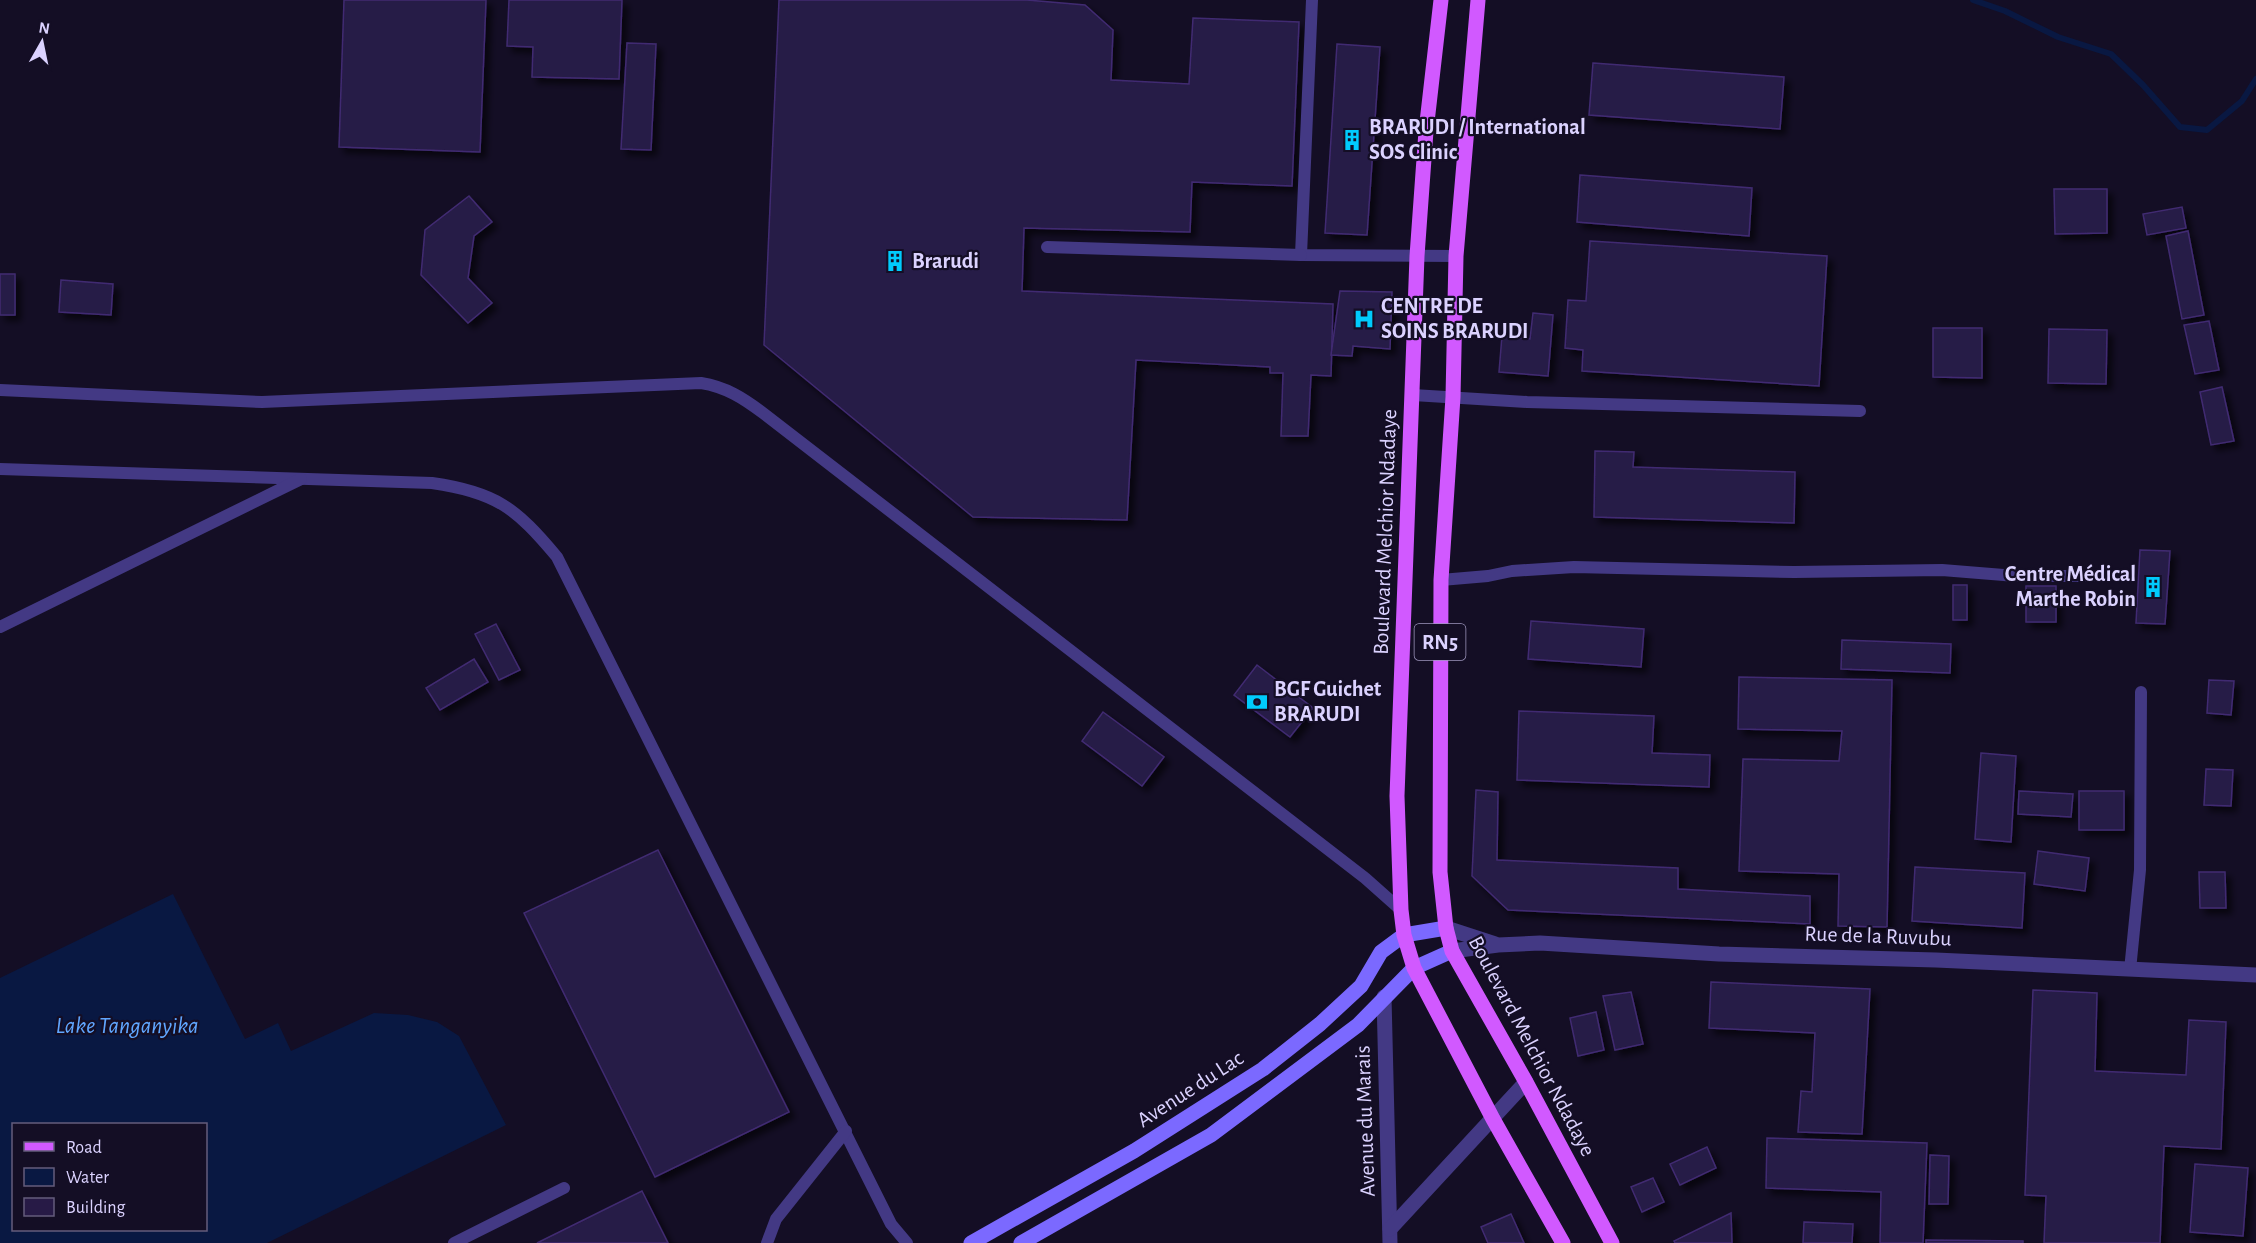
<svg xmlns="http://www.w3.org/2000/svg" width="2256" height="1243" font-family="'Alegreya Sans',sans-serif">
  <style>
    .water { fill: #091842; fill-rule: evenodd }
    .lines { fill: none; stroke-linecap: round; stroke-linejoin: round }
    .stream { stroke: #091842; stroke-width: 6 }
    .building { fill: #271a46; stroke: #412c72; stroke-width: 1.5; filter: url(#shadow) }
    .lane { stroke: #433984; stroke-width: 12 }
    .street { stroke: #433984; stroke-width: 15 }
    .secondary { stroke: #7b69ff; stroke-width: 15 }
    .primary { stroke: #d159ff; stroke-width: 15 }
    .labels { text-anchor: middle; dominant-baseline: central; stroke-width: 4.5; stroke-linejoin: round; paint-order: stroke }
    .shield { fill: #140e25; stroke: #9f97be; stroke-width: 1.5 }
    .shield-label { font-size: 21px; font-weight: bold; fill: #dbd2ff }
    .poi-label { font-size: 22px; font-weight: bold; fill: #dbd2ff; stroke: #140e25; text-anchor: start }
    .street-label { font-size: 22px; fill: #dbd2ff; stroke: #140e25 }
    .water-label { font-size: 24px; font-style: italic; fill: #60a6ff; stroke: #140e25 }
  </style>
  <defs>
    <filter id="shadow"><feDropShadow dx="5.5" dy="5.5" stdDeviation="3" flood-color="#0009"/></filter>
  </defs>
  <rect width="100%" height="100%" fill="#140e25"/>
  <path class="water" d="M173 894 245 1039 278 1023 291 1051 374 1013 408 1015 437 1022 459 1036 506 1125 267 1243H0V978ZM14 1124H206V1230H14Z"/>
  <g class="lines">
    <path class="stream" d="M1973 0 2005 11 2058 37 2111 54 2143 85 2180 127 2207 130 2242 101 2256 79"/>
  </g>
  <g class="building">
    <path d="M344 0H486L480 152 339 147Z"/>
    <path d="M509 0H622L619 79 532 77 533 47 507 46Z"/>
    <path d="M779 0H1027L1085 5 1113 30 1111 80 1189 84 1193 18 1299 22 1292 186 1192 182 1190 232 1024 228 1022 291 1333 304 1331 376 1311 375 1308 436H1281L1283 373H1270V367L1136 360 1127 520 973 517 764 345Z"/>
    <path d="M627 43 656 44 651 150 621 149Z"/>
    <path d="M1337 44 1380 47 1367 235 1325 233Z"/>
    <path d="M1593 63 1784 77 1780 129 1589 115Z"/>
    <path d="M1580 175 1752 188 1749 236 1577 222Z"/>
    <path d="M2054 189H2107V233L2055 234Z"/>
    <path d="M469 196 492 222 474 236 468 278 492 303 468 323 421 275 425 230Z"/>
    <path d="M2182 207 2186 228 2147 235 2143 214Z"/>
    <path d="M2188 231 2204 315 2182 319 2166 236Z"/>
    <path d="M1590 241 1827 256 1819 386 1582 371 1583 350 1565 348 1568 300 1586 301Z"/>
    <rect x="0" y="274" width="15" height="41"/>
    <path d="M61 280 113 284 111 315 59 312Z"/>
    <path d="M1340 291 1392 292 1390 349 1353 346 1352 356 1331 355Z"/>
    <path d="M1533 313 1553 315 1548 376 1499 372 1502 336 1530 339Z"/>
    <path d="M2209 321 2219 370 2195 374 2184 325Z"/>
    <path d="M1933 328H1982V378L1933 377Z"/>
    <path d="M2049 329 2107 330 2106 384 2048 383Z"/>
    <path d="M2222 387 2234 441 2211 445 2200 392Z"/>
    <path d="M1595 451 1634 452 1633 467 1795 472 1794 523 1594 517Z"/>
    <path d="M2140 550 2170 551 2165 624 2136 623Z"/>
    <rect x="1953" y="585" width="14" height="35"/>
    <rect x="2026" y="586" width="30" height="36"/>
    <path d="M1531 621 1644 629 1641 667 1528 659Z"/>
    <path d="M496 624 520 670 499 680 475 634Z"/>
    <path d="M1842 640 1951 644 1950 673 1841 669Z"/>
    <path d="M474 659 488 682 440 710 426 688Z"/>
    <path d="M1257 665 1313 708 1290 737 1234 695Z"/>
    <path d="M1739 677 1892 680 1887 927 1838 926 1839 874 1739 871 1743 759 1839 761 1842 731 1738 729Z"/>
    <path d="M2209 680 2234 681 2231 715 2207 713Z"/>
    <path d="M1519 711 1654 716 1652 753 1710 755 1709 787 1517 780Z"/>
    <path d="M1103 712 1164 757 1142 786 1082 741Z"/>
    <path d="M1981 753 2016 756 2011 842 1975 839Z"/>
    <path d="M2206 769 2233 770 2231 806 2204 805Z"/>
    <path d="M1476 790 1498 792 1497 860 1678 868V889L1810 896V924L1508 910 1472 876Z"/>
    <path d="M2019 791 2073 794 2071 817 2018 814Z"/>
    <rect x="2079" y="791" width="45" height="39"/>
    <path d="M658 850 789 1112 655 1177 524 913Z"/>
    <path d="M2038 851 2089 858 2085 891 2034 884Z"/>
    <path d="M1915 867 2025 873 2022 928 1912 921Z"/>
    <path d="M2199 872H2225L2226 908H2200Z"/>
    <path d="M1711 982 1870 989 1862 1134 1798 1132 1801 1091 1812 1092 1815 1033 1709 1028Z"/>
    <path d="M2033 990 2097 993 2095 1071 2186 1075 2189 1020 2226 1022 2221 1149 2164 1146 2160 1243H2044L2046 1196 2025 1195Z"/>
    <path d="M1631 992 1643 1044 1615 1050 1603 996Z"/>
    <path d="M1596 1012 1604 1050 1578 1056 1570 1018Z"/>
    <path d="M1767 1138 1927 1143 1923 1243H1880L1881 1192 1766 1188Z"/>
    <path d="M1707 1147 1716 1168 1680 1185 1670 1164Z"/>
    <path d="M1930 1155 1949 1156 1948 1204H1929Z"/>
    <path d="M2195 1164 2248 1168 2243 1236 2190 1232Z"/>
    <path d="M1653 1178 1664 1202 1642 1212 1631 1187Z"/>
    <path d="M642 1191 668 1243H537Z"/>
    <path d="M1731 1213 1732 1243H1675L1674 1241Z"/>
    <path d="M1511 1214 1524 1243H1488L1481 1227Z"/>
    <path d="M1804 1222 1853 1224 1852 1243H1803Z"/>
    <path d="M1926 1240 2023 1241V1243H1926Z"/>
  </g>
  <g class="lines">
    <g class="lane">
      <path d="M1312 0 1301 255 1456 256"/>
      <path d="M1047 247 1301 255"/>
      <path d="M0 390 262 402 701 383C726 387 743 398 763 413L1365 878 1401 910"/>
      <path d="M1413 395 1527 402 1860 411"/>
      <path d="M0 469 432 483C496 492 516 508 557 557L891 1224 907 1243"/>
      <path d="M1441 580 1488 576 1512 571 1574 567 1794 572 1942 570 2016 576H2092"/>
      <path d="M0 627 301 479"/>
      <path d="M2130 970 2140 870 2141 692"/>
      <path d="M454 1243 564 1188"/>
      <path d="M767 1243 776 1219 846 1131"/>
    </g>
    <g class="street">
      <path d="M1446 928 1495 944"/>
      <path d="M1452 951 1498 945 1540 943 1719 954 1936 960 2256 975"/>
      <path d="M1384 997 1390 1243"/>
      <path d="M1390 1229 1526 1082"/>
    </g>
    <g class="secondary">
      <path d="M971 1243 1134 1151 1263 1069 1320 1024 1361 986 1381 952 1404 935 1446 928"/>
      <path d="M1021 1243 1211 1135 1358 1025 1414 968 1452 951"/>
    </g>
    <g class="primary">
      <path d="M1441 0 1426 131 1417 256 1397 796 1401 910 1404 935 1414 968 1493 1119 1563 1243"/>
      <path d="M1478 0 1456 256 1453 397 1441 580 1440 872 1446 928 1452 951 1526 1082 1612 1243"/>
    </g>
  </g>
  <defs>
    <symbol id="building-bare" viewBox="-9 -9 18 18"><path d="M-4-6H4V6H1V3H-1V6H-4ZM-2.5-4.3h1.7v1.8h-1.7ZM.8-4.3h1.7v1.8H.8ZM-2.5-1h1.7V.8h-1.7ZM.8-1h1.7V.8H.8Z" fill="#00cbfd" stroke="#140e25" stroke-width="2.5" paint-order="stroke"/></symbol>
    <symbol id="hospital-bare" viewBox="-9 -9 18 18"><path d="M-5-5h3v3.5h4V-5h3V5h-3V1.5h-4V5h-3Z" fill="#00cbfd" stroke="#140e25" stroke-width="2.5" paint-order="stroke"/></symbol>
    <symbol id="bank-bare" viewBox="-9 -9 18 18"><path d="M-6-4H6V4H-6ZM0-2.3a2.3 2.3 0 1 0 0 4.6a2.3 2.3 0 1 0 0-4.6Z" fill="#00cbfd" stroke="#140e25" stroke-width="2.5" paint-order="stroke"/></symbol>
  </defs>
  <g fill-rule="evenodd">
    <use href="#building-bare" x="1337" y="125" width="30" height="30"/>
    <use href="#building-bare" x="880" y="246" width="30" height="30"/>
    <use href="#hospital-bare" x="1349" y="304" width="30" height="30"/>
    <use href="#building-bare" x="2138" y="572" width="30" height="30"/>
    <use href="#bank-bare" x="1242" y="687" width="30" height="30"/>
  </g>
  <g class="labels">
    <rect class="shield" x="1414.5" y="624" width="51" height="36" rx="4.5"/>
    <g class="shield-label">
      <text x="1440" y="642">RN5</text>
    </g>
    <g class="poi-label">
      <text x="1369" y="127">BRARUDI / International<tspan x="1369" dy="25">SOS Clinic</tspan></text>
      <text x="912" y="261">Brarudi</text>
      <text x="1381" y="306">CENTRE DE<tspan x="1381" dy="25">SOINS BRARUDI</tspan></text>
      <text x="2136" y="574" text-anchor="end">Centre Médical<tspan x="2136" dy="25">Marthe Robin</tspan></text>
      <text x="1274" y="689">BGF Guichet<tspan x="1274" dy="25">BRARUDI</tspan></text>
    </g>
    <g class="street-label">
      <text transform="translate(1385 532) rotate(-88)">Boulevard Melchior Ndadaye</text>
      <text transform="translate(1878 936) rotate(2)">Rue de la Ruvubu</text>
      <text transform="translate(1532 1046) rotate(62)">Boulevard Melchior Ndadaye</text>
      <text transform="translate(1190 1089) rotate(-33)">Avenue du Lac</text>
      <text transform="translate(1365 1121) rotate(-92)">Avenue du Marais</text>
    </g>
    <g class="water-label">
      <text x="127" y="1026">Lake Tanganyika</text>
    </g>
  </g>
  <rect x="12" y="1123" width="195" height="108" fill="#140e25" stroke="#645c7c" stroke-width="1.5"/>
  <rect x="24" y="1142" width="30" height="9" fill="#d159ff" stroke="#645c7c" stroke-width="1.5"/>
  <text x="66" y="1153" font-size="18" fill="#dbd2ff">Road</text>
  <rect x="24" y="1168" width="30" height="18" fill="#091842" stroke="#645c7c" stroke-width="1.5"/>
  <text x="66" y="1183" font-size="18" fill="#dbd2ff">Water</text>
  <rect x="24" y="1198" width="30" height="18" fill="#271a46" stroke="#645c7c" stroke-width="1.5"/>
  <text x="66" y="1213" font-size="18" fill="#dbd2ff">Building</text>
  <g transform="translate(42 42) rotate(9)" stroke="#140e25" stroke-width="4.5" paint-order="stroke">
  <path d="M0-4.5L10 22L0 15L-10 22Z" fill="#dbd2ff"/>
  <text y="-9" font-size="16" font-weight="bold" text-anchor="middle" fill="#dbd2ff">N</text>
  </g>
</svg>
